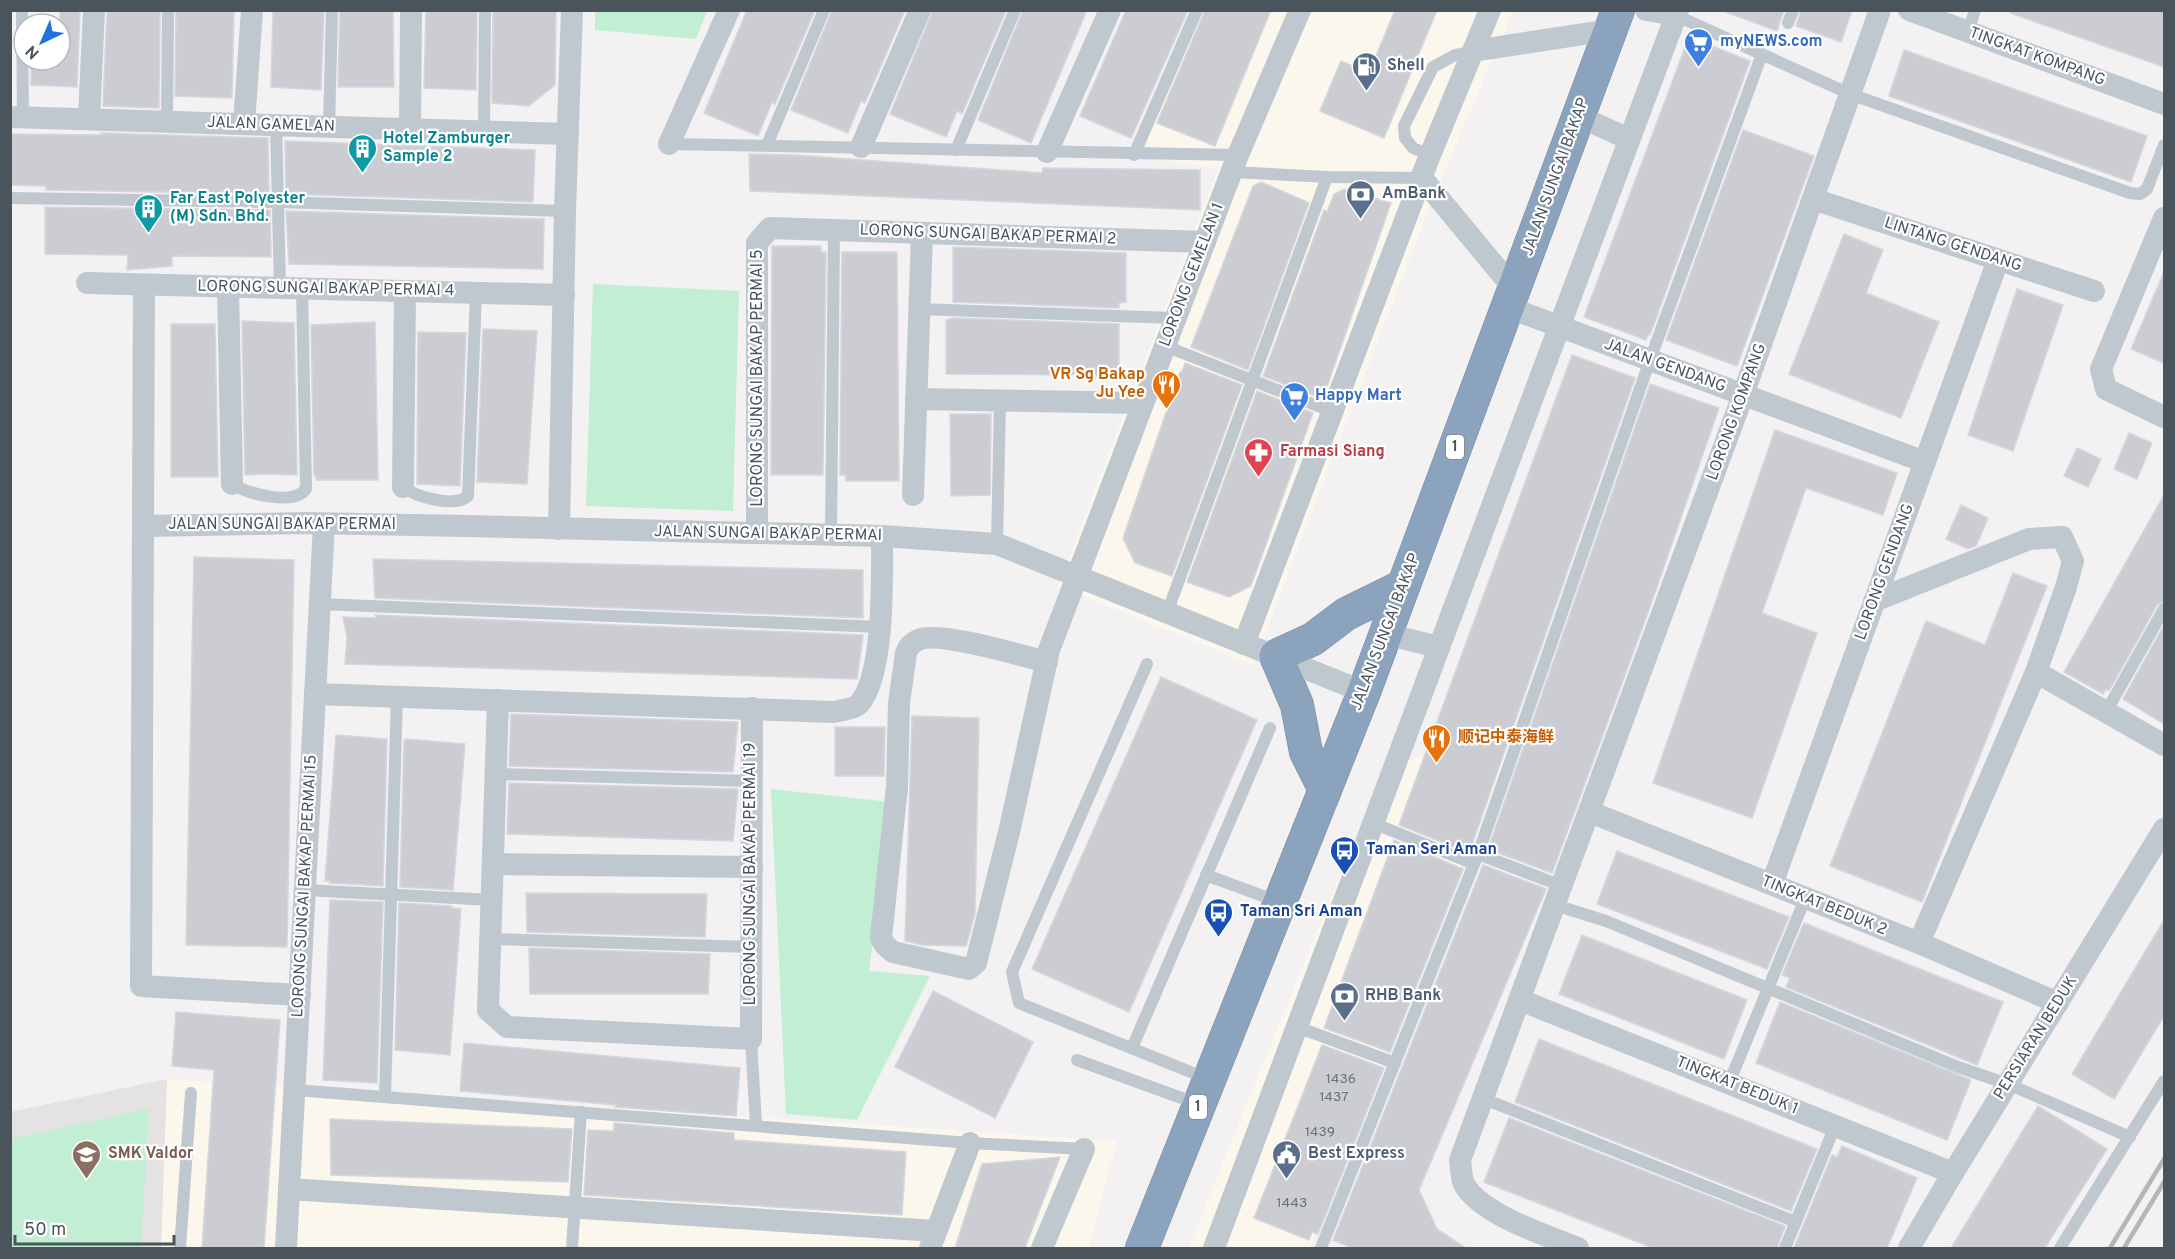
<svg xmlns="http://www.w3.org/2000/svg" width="2175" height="1259" font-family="Overpass,'Noto Sans SC',sans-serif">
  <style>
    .commercial { fill: #fcf7ec }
    .education { fill: #e4e2e2 }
    .green { fill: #c2eed3 }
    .building { fill: #cbcdd3; stroke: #d5d7dc; stroke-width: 1.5 }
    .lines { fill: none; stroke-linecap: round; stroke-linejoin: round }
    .highway-casing { stroke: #768ea8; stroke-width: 34 }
    .lane { stroke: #bfc8cf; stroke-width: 12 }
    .street { stroke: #bfc8cf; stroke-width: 22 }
    .highway { stroke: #8ba3bd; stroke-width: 33 }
    .rail { stroke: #b3b6bb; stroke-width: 4.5 }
    .labels { text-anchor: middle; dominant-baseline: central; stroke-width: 4.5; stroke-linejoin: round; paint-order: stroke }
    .number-label { font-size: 14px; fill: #6a727a }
    .shield { fill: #fff; stroke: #80878e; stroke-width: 1.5 }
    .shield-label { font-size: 15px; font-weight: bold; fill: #49545d }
    .shop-label { font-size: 16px; font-weight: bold; fill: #366cbe; stroke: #fff; text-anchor: start }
    .street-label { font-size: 16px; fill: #49545d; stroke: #fff }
    .service-label { font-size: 16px; font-weight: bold; fill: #4e5e75; stroke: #fff; text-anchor: start }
    .culture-label { font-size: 16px; font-weight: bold; fill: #0d838f; stroke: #fff; text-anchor: start }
    .food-label { font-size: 16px; font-weight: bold; fill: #c56008; stroke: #fff; text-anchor: end }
    .health-label { font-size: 16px; font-weight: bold; fill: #be3a42; stroke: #fff; text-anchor: start }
    .transit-label { font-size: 16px; font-weight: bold; fill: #164399; stroke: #fff; text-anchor: start }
    .education-label { font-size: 16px; font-weight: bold; fill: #785e54; stroke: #fff; text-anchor: start }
  </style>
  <rect width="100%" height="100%" fill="#f3f1f1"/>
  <g class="commercial">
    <path d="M1199 11H1513L1433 198 1253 665 1058 586 1218 169 1134 155Z"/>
    <path d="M1521 719 1310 1248H1188L1383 769Z"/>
    <path d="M167 1079 1117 1141 1089 1248H161Z"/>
  </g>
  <path class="education" d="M167 1079 161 1248H11L10 1112Z"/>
  <g class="green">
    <path d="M595 11V10L707 11 696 39 595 30Z"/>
    <path d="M593 284 739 291 733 511 586 506Z"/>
    <path d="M771 789 890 802 869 971 930 976 857 1120 786 1114Z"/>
    <path d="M149 1109 141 1248H11V1139Z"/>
  </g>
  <g class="building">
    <path d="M60 10H80L77 87 31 85V60H60Z"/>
    <path d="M107 10H160L159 108 103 106Z"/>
    <path d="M176 10H234L232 98 175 96Z"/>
    <path d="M273 10H324L321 90 271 87Z"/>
    <path d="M340 10H393L394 87H338Z"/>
    <path d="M426 10H477L476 90 424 88Z"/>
    <path d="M493 10H556L555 85 529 106 492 103Z"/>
    <path d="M747 10H815L775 104 772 102 758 136 704 113Z"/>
    <path d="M832 10H905L865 103 861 101 848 133 791 110Z"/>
    <path d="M933 10H1006L962 114 957 111 946 137 890 114Z"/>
    <path d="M1023 10H1087L1031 143 978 120Z"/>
    <path d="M1126 10H1188L1131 138 1080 116Z"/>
    <path d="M1205 10H1271L1215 146 1157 123Z"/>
    <path d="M1395 10H1437L1384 138 1320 111 1341 61 1369 73Z"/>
    <path d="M1726 10H1784L1777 31 1726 12Z"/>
    <path d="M1801 10H1852L1841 42 1796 26Z"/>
    <path d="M2010 10H2164V67L2010 13Z"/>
    <path d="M1689 37 1750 61 1650 335 1648 334 1646 340 1584 317Z"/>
    <path d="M1904 50 2147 136 2131 182 1889 96Z"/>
    <path d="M1743 130 1814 156 1737 366 1666 340Z"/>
    <path d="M101 133 268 138 269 194 46 190V186L10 185V134L101 135Z"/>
    <path d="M285 141 535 150 533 202 286 194Z"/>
    <path d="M749 154 794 155 1042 173 1043 168 1200 170V210L750 191Z"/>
    <path d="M1261 182 1309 203 1248 370 1191 347 1253 186Z"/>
    <path d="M1345 189 1391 203 1328 384 1325 392 1320 390 1318 397 1263 376 1324 210 1327 212 1334 194Z"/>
    <path d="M45 207 270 210 271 257 172 256V266L127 270 128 255 45 254Z"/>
    <path d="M286 211 544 219 543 269 289 264Z"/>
    <path d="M1844 234 1883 250 1866 293 1939 322 1901 418 1789 374Z"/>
    <path d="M772 246H821V252H826L823 475H771Z"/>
    <path d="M953 247 1126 253V302L1119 303V308L953 302Z"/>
    <path d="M842 252H897L899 481H846V475H840Z"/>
    <path d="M2164 272V363L2131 349Z"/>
    <path d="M2017 289 2063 305 2013 451 1968 435Z"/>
    <path d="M953 318 1119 324V375L946 374V320Z"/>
    <path d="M242 321 294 323 297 475 262 474 245 475Z"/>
    <path d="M375 322 378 480H316V476H314L311 325Z"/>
    <path d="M171 324H215L218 477H171Z"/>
    <path d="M483 329 537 331 527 484 477 482Z"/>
    <path d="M418 332 466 333 460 486 417 484Z"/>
    <path d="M1572 355 1635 378 1469 853 1399 825Z"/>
    <path d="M1185 363 1242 385 1172 576 1135 563 1123 538 1180 372H1182Z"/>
    <path d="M1650 384 1719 408 1650 607 1552 873 1488 849Z"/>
    <path d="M1257 391 1313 413 1251 586 1229 597 1187 582Z"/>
    <path d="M950 414H991L990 495 951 496Z"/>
    <path d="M1775 430 1897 473 1883 515 1806 488 1762 613 1817 633 1752 818 1653 783Z"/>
    <path d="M2129 433 2152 443 2137 479 2114 469Z"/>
    <path d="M2077 448 2101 459 2088 487 2064 476Z"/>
    <path d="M2164 495V601L2157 605 2109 691 2106 689 2103 694 2064 672Z"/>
    <path d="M1961 505 1988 518 1976 546 1968 549 1946 539Z"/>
    <path d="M194 557 294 560 287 947 186 945Z"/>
    <path d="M373 559 863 570V618L375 598Z"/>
    <path d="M2013 573 2047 586 1922 902 1830 866 1926 621 1985 645Z"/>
    <path d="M375 615 863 635V637L857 679 345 664 347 637 343 617 376 618Z"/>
    <path d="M2164 625V724L2123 699Z"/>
    <path d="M1161 677 1257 720 1129 1012 1032 969Z"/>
    <path d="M511 714 738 722 733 772 509 766Z"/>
    <path d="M912 716 979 718 975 914 966 946 923 945 905 941Z"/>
    <path d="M835 727H885L884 776H835Z"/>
    <path d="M336 735 387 739 383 886 330 883V881H325Z"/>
    <path d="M406 739 465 744 453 890 400 887 404 741Z"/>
    <path d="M509 783 738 789 733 841 507 834Z"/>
    <path d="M1394 840 1463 869 1390 1052 1324 1028Z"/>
    <path d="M1617 851 1789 917 1767 969 1597 904Z"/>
    <path d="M1483 865 1546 889 1419 1190 1437 1229 1466 1248H1352L1333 1240Z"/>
    <path d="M526 893 707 894 705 937 527 932Z"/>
    <path d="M330 900 383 902 377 1083 323 1080Z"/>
    <path d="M399 903 452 906V908L461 909 450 1055 395 1050Z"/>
    <path d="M2164 920V1016L2114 1099 2072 1074Z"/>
    <path d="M1804 923 2003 1002 1977 1065 1786 987 1790 978 1782 975Z"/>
    <path d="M1582 935 1747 1000 1724 1059 1559 994Z"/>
    <path d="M529 948 710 954 708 994H530Z"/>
    <path d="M933 991 1033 1042 995 1118 895 1067Z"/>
    <path d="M1780 1002 1971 1080 1947 1140 1756 1063Z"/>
    <path d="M176 1012 280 1020 264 1248H202L214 1070 172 1066Z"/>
    <path d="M1539 1039 1817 1149 1791 1211 1515 1102Z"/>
    <path d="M464 1043 740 1068 736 1116 615 1107 616 1105 460 1091Z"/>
    <path d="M1322 1045 1384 1068 1318 1234 1312 1232 1309 1240 1254 1218Z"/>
    <path d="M2038 1106 2107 1149 2045 1248H1951Z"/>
    <path d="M1509 1118 1785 1226 1777 1248H1653L1484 1182Z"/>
    <path d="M330 1119 572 1129 568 1182 331 1175Z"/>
    <path d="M614 1123 734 1133V1140L906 1152 902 1215 584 1195 588 1130 614 1131Z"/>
    <path d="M1842 1146 1917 1178 1887 1248H1794L1832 1155 1837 1157Z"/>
    <path d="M1060 1157 1025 1248H955L982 1164Z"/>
  </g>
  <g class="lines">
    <defs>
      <g id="highway">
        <path d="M1325 790 1306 752 1297 705 1276 656 1313 639 1346 614 1403 586"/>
        <path d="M1142 1248 1364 692 1618 10"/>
      </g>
    </defs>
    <use href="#highway" class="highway-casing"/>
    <g class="lane">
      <path d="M22 10 23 117"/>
      <path d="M1675 15 1850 94 2130 193 2140 194 2147 189 2164 145"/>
      <path d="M1788 23 1793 10"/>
      <path d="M1968 32 1975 10"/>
      <path d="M167 122 168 10"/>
      <path d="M276 125 280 288"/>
      <path d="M329 126 332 10"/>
      <path d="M484 131 485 10"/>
      <path d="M669 144 1238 155"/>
      <path d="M767 145 824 10"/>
      <path d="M956 150 1015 10"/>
      <path d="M1134 155 1197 10"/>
      <path d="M1430 155 1413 148 1405 138 1404 126 1433 67 1455 55 1473 51"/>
      <path d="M1232 172 1327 177 1422 178"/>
      <path d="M10 198 278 202 565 211"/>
      <path d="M919 309 1175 318"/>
      <path d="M1165 346 1333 412"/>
      <path d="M232 484C248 494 293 506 306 489L302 288"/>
      <path d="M403 487C416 497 455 508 468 496L476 293"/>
      <path d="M831 535 834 230"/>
      <path d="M997 544 1000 401"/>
      <path d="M320 604 881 627"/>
      <path d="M1167 613 1327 177"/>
      <path d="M1147 664 1012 972 1019 1003 1208 1079"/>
      <path d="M2106 712 2164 609"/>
      <path d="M496 774 752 781"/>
      <path d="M1373 823 1474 864"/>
      <path d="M1478 854 1562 886"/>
      <path d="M1206 875 1279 902"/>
      <path d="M305 890 492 900"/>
      <path d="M1555 905 1606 921 1958 1067 2008 1084 2130 1137"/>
      <path d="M490 939 751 947"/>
      <path d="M1297 1027 1395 1063"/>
      <path d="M751 1039 756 1125"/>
      <path d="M1132 1048 1270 728"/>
      <path d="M1077 1060 1198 1104"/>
      <path d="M1729 1083 1805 899"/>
      <path d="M295 1090 970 1143 1084 1149"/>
      <path d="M385 1097 397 697"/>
      <path d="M1484 1099 1796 1222"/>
      <path d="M180 1248 191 1093"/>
      <path d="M572 1248 581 1112"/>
      <path d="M1321 1248 1478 854 1650 360 1762 54"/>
      <path d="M1785 1248 1835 1126"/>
      <path d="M2060 1248 2164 1081"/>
    </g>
    <g class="street">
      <path d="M1646 10 1675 15"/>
      <path d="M1909 10 2164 104"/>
      <path d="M1473 51 1610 30"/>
      <path d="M1578 116 1629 139"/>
      <path d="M10 117 568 134"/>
      <path d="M89 119 94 10"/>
      <path d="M244 124 252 10"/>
      <path d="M410 129 411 10"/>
      <path d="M669 144 729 10"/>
      <path d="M861 147 920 10"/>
      <path d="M1047 152 1110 10"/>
      <path d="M1422 178 1514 289"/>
      <path d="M1813 199 2094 291"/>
      <path d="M2164 218 2101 369 2106 389 2164 417"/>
      <path d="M87 283 564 295"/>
      <path d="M144 285 141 986 300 995"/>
      <path d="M228 287 232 484"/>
      <path d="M1507 307 1925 462"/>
      <path d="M916 399 1143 403"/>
      <path d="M403 487 405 291"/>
      <path d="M913 495 922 234"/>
      <path d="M143 526 306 523 467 526 882 536 997 544 1364 692"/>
      <path d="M559 529 565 211 572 10"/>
      <path d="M757 533V243L770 228 1205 242"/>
      <path d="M1874 601 2029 539 2062 537 2073 561 2066 587 2036 672 1919 943"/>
      <path d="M1385 634 1439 647"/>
      <path d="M1244 644 1430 155 1490 10"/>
      <path d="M1047 662C1022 656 938 630 918 640 911 643 908 647 906 653L899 703 897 787 881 938 885 945 893 952 969 969 976 963 1010 828 1049 650 1238 155 1300 10"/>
      <path d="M2036 672 2164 745"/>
      <path d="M315 694 834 712C841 710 854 709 859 704 885 675 882 575 882 536"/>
      <path d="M498 700 488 1010 507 1027 751 1039 752 708"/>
      <path d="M1590 812 1919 943 2058 1003"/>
      <path d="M493 864 752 867"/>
      <path d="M1772 884 1998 260"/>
      <path d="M1520 1000 1953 1173"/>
      <path d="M289 1189 936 1231"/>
      <path d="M286 1248 324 524"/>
      <path d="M930 1248 970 1143"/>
      <path d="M1042 1248 1084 1149"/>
      <path d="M1214 1248 1678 10"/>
      <path d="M1578 1248C1547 1236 1480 1214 1464 1184 1461 1178 1461 1167 1460 1160L1743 395 1880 10"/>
      <path d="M1909 1248 1953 1173 2164 829"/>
    </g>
    <use href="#highway" class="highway"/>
    <g class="rail">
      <path d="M2110 1248 2164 1159"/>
      <path d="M2124 1248 2164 1182"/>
    </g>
  </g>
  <defs>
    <symbol id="supermarket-pin" viewBox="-11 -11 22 30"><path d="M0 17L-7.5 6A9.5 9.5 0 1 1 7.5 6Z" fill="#3f7fe0" stroke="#fff"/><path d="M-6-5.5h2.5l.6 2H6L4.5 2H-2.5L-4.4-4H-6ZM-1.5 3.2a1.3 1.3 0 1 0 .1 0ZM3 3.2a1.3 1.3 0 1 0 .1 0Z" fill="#fff"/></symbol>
    <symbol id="fuel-pin" viewBox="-11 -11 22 30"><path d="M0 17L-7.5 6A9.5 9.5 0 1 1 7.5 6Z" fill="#5c6f8a" stroke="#fff"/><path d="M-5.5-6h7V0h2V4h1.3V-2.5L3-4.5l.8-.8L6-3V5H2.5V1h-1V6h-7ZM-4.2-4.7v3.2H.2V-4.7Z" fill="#fff"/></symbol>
    <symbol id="building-pin" viewBox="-11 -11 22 30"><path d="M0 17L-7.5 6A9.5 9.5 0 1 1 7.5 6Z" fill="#0f9aa8" stroke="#fff"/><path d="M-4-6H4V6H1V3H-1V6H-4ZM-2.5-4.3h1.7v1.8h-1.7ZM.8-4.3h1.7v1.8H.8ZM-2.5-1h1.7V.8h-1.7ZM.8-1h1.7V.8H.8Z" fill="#fff"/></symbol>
    <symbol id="bank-pin" viewBox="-11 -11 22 30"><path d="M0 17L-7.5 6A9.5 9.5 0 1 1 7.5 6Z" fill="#5c6f8a" stroke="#fff"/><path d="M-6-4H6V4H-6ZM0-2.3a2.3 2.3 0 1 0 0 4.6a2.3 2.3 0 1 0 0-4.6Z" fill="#fff"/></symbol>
    <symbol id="restaurant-pin" viewBox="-11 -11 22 30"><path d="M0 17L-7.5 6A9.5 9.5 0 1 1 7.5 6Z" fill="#e8710a" stroke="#fff"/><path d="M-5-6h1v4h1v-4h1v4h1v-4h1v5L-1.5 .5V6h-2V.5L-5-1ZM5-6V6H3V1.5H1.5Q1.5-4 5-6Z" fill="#fff"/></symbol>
    <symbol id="pharmacy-pin" viewBox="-11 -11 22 30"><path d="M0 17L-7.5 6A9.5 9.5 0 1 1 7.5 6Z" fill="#e0444e" stroke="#fff"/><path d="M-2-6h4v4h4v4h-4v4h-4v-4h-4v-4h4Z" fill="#fff"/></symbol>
    <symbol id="bus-pin" viewBox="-11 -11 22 30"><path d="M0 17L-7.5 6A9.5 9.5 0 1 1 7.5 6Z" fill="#1a4fb4" stroke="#fff"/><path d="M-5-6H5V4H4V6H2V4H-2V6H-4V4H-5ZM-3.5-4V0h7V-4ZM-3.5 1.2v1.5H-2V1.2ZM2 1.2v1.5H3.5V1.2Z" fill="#fff"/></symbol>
    <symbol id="school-pin" viewBox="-11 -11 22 30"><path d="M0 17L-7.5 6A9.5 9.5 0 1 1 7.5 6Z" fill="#8d6e63" stroke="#fff"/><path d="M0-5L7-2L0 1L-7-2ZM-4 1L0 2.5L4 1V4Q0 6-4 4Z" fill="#fff"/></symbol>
    <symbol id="civic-pin" viewBox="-11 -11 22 30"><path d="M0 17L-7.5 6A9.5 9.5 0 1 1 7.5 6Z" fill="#5c6f8a" stroke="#fff"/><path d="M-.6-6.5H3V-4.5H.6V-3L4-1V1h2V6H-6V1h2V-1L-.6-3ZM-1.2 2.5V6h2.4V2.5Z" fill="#fff"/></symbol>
  </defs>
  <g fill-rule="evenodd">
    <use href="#supermarket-pin" x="1682" y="26" width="33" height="45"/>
    <use href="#fuel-pin" x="1350" y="50" width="33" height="45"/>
    <use href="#building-pin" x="346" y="132" width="33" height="45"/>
    <use href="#bank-pin" x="1344" y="178" width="33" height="45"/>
    <use href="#building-pin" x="132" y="192" width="33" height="45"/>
    <use href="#restaurant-pin" x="1150" y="368" width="33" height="45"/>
    <use href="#supermarket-pin" x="1278" y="380" width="33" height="45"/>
    <use href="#pharmacy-pin" x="1242" y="436" width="33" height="45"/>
    <use href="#restaurant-pin" x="1420" y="722" width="33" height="45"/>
    <use href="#bus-pin" x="1328" y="834" width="33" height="45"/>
    <use href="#bus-pin" x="1202" y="896" width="33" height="45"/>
    <use href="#bank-pin" x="1328" y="980" width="33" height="45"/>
    <use href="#school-pin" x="70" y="1138" width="33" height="45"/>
    <use href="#civic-pin" x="1270" y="1138" width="33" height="45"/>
  </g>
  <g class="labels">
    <g class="number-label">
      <text x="1341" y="1079">1436</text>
      <text x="1334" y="1097">1437</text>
      <text x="1320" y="1132">1439</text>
      <text x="1292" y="1203">1443</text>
    </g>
    <g class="shield">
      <rect x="1446" y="435" width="18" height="24" rx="4.5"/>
      <rect x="1189" y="1095" width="18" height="24" rx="4.5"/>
    </g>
    <g class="shield-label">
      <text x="1455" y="447">1</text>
      <text x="1198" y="1107">1</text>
    </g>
    <g class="shop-label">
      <text x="1720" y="42">myNEWS.com</text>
      <text x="1315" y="396">Happy Mart</text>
    </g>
    <g class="street-label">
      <text transform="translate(2037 57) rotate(20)">TINGKAT KOMPANG</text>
      <text transform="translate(271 125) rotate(2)">JALAN GAMELAN</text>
      <text transform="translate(1556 177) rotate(-70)">JALAN SUNGAI BAKAP</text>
      <text transform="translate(988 235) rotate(2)">LORONG SUNGAI BAKAP PERMAI 2</text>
      <text transform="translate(1953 245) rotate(18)">LINTANG GENDANG</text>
      <text transform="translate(1192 275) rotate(-69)">LORONG GEMELAN 1</text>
      <text transform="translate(326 289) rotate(1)">LORONG SUNGAI BAKAP PERMAI 4</text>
      <text transform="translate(1665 366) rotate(20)">JALAN GENDANG</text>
      <text transform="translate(758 378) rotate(-90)">LORONG SUNGAI BAKAP PERMAI 5</text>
      <text transform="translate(1737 412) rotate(-70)">LORONG KOMPANG</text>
      <text x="282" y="525">JALAN SUNGAI BAKAP PERMAI</text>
      <text transform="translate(768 534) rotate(1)">JALAN SUNGAI BAKAP PERMAI</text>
      <text transform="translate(1885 572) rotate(-70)">LORONG GENDANG</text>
      <text transform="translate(1386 632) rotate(-69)">JALAN SUNGAI BAKAP</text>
      <text transform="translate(751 874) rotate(-90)">LORONG SUNGAI BAKAP PERMAI 19</text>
      <text transform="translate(305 886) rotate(-87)">LORONG SUNGAI BAKAP PERMAI 15</text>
      <text transform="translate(1824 906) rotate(22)">TINGKAT BEDUK 2</text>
      <text transform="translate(2036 1038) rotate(-58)">PERSIARAN BEDUK</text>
      <text transform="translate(1737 1086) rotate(22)">TINGKAT BEDUK 1</text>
    </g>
    <g class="service-label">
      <text x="1387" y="66">Shell</text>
      <text x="1382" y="194">AmBank</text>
      <text x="1365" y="996">RHB Bank</text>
      <text x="1308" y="1154">Best Express</text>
    </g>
    <g class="culture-label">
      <text x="383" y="139">Hotel Zamburger<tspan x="383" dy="18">Sample 2</tspan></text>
      <text x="170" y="199">Far East Polyester<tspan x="170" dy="18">(M) Sdn. Bhd.</tspan></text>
    </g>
    <g class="food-label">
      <text x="1145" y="375">VR Sg Bakap<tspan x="1145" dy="18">Ju Yee</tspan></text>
      <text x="1458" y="738" text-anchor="start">顺记中泰海鲜</text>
    </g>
    <g class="health-label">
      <text x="1280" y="452">Farmasi Siang</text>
    </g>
    <g class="transit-label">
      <text x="1366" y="850">Taman Seri Aman</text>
      <text x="1240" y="912">Taman Sri Aman</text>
    </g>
    <g class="education-label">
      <text x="108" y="1154">SMK Valdor</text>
    </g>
  </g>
  <rect width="2175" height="1259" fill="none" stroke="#49545d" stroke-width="24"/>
  <g transform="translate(42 42) rotate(224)"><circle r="28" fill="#ffffff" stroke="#b6bbbe" stroke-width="1.5"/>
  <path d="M0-4.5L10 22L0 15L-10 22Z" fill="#2272dc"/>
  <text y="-9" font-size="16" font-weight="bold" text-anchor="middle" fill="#49545d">N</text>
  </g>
  <path d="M15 1235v9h159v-9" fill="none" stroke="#49545d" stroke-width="3"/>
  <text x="24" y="1235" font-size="18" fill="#49545d" stroke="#ffffff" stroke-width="4.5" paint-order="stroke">50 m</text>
</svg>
